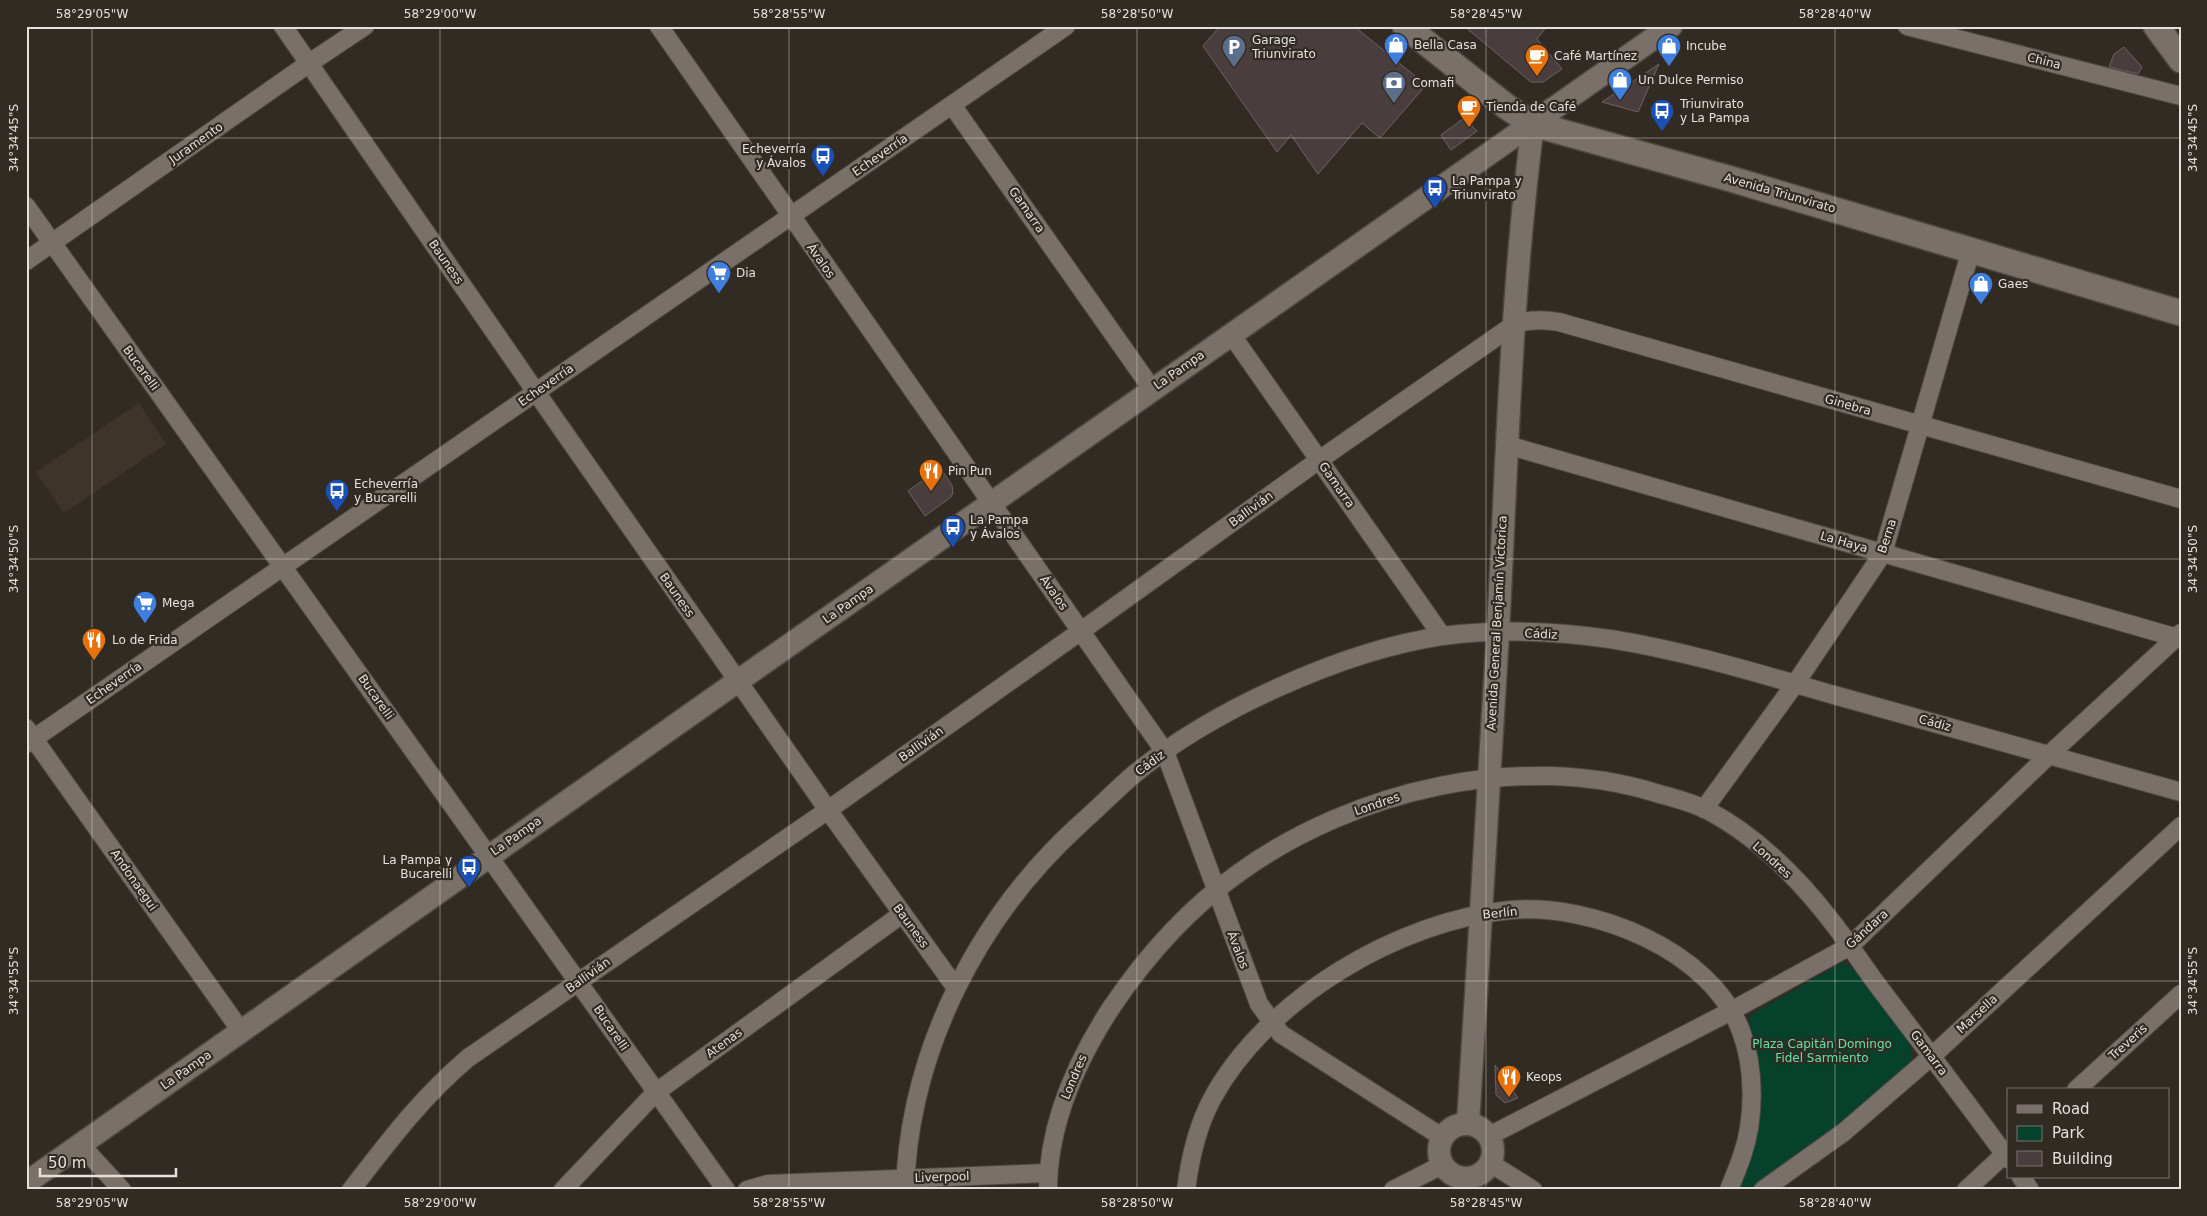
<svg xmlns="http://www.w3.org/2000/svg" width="2207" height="1216" font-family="'DejaVu Sans',sans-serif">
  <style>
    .built { fill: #3f3429 }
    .green { fill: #06412c }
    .building { fill: #493e3d; stroke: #6e6261 }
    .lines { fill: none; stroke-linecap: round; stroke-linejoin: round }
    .minor-casing { stroke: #4e4843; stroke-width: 20 }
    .tertiary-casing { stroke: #4e4843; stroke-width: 25 }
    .secondary-casing { stroke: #4e4843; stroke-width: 28 }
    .minor { stroke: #797169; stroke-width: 18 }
    .tertiary { stroke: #797169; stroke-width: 22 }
    .secondary { stroke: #797169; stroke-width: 25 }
    .ticks { fill: none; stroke: #e5e0dc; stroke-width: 1; stroke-opacity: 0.45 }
    .labels { text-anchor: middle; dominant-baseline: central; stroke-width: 4.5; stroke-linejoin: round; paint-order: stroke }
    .poi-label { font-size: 12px; fill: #e5e0dc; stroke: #322b24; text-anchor: start }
    .street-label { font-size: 12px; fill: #e5e0dc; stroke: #322b24 }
    .park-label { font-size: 12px; fill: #62e3ad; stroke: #322b24 }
    .neatline { fill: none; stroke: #e5e0dc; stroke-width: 2 }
    .ticks-label { font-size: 12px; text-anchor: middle; fill: #e5e0dc }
  </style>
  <rect width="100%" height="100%" fill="#322b24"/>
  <path class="built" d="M139 403 166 444 64 513 36 472Z"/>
  <path class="green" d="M1841 963 1853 968 1911 1041 1912 1057 1908 1068 1755 1190H1734L1753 1067 1749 1016Z"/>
  <g class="building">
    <path d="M1220 26H1354L1426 85 1380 138 1362 123 1318 174 1291 135 1277 152 1203 46Z"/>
    <path d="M1464 26H1547L1537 39 1562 69 1543 82H1531Z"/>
    <path d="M2124 47 2142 67 2138 74 2109 67 2114 54Z"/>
    <path d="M1659 64 1638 112 1602 102Z"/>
    <path d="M1464 118 1477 131 1451 150 1441 135Z"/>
    <path d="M940 468 952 485 953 493 951 497 925 516 908 491Z"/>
    <path d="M1495 1065 1518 1098 1505 1103 1496 1095Z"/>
  </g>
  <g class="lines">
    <defs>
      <g id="minor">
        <path d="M283 26 536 392 828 810 956 988"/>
        <path d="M659 26 1165 752 1259 1004 1281 1034 1442 1137"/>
        <path d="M1907 26 2181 96"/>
        <path d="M952 105 1152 389"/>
        <path d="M26 206 726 1190"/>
        <path d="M26 261 308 64 365 26"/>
        <path d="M1231 334 1442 636"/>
        <path d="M1507 445 2181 639"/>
        <path d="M26 728 241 1031"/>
        <path d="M26 744 1066 26"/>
        <path d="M1704 809 1795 684 1883 553 1971 250"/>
        <path d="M2076 1090 2181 994"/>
        <path d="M1489 1136 1731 1011 1850 946 2050 754 2181 633"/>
        <path d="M80 1144 122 1190"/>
        <path d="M1490 1163 1533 1190"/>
        <path d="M2021 1177 2030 1190"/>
        <path d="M351 1190C389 1141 421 1098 468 1058L828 810 1081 631 1319 460 1515 324C1530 319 1543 319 1559 322L2181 499"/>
        <path d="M563 1190 655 1093 902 914"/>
        <path d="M747 1190 768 1184 1048 1173"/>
        <path d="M905 1190C909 1051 978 917 1079 825 1097 809 1114 792 1132 776 1210 711 1342 651 1442 636 1496 629 1556 631 1610 639 1686 651 1760 674 1834 695 1950 727 2066 759 2181 792"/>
        <path d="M1048 1190C1048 1124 1076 1062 1111 1008 1146 956 1189 908 1240 872 1354 790 1520 751 1656 793 1673 798 1691 802 1707 810 1757 836 1802 882 1836 927 1851 947 1864 967 1879 987 1922 1044 1966 1101 2008 1159"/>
        <path d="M1186 1190C1190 1158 1197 1127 1212 1099 1266 999 1399 920 1511 910 1592 903 1711 950 1741 1031 1755 1068 1755 1119 1742 1156 1738 1168 1733 1179 1729 1190"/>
        <path d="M1393 1190 1442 1165"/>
        <path d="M1763 1190 1844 1132 1932 1056 2181 826"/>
        <path d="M1966 1190 2008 1151"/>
      </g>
      <g id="tertiary">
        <path d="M1468 1123C1478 959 1489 795 1498 631 1507 462 1511 292 1533 124"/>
        <circle cx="1466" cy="1151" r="27"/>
        <path d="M26 1183 738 681 1671 26"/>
      </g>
      <g id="secondary">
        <path d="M1405 26 1507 107 1533 124 1731 179 2181 313"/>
        <path d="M2156 26 2181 60"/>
      </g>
    </defs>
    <use href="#minor" class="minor-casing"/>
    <use href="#tertiary" class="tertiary-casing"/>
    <use href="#secondary" class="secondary-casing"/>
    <use href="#minor" class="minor"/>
    <use href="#tertiary" class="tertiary"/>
    <use href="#secondary" class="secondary"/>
  </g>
  <path class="ticks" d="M92 26V1190M440 26V1190M789 26V1190M1137 26V1190M1486 26V1190M1835 26V1190M26 138H2181M26 559H2181M26 981H2181"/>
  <defs>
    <symbol id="shop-pin" viewBox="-11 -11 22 30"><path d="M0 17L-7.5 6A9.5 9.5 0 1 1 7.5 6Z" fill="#3f7fe0" stroke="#322b24"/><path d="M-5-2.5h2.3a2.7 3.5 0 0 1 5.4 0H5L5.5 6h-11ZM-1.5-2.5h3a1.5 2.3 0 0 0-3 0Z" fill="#fff"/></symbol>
    <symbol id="parking-pin" viewBox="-11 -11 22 30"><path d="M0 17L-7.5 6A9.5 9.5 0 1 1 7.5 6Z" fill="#5c6f8a" stroke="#322b24"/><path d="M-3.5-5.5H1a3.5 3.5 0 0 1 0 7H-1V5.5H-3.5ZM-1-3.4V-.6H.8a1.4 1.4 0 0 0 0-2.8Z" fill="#fff"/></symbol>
    <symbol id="cafe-pin" viewBox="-11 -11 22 30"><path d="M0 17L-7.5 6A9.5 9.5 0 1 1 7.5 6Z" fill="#e8710a" stroke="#322b24"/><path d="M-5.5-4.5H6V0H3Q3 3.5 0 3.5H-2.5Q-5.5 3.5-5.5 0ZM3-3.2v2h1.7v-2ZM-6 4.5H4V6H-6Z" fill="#fff"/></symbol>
    <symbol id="bank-pin" viewBox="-11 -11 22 30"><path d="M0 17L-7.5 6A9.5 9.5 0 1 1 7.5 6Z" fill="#5c6f8a" stroke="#322b24"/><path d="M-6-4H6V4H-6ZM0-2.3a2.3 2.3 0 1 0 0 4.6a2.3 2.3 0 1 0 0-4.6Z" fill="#fff"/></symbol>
    <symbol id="bus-pin" viewBox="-11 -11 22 30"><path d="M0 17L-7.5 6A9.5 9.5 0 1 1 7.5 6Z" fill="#1a4fb4" stroke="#322b24"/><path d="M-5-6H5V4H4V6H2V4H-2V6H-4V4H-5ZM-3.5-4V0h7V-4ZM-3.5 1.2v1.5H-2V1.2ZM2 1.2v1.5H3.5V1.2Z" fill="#fff"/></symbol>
    <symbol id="supermarket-pin" viewBox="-11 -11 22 30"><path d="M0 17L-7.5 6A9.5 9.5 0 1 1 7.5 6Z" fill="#3f7fe0" stroke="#322b24"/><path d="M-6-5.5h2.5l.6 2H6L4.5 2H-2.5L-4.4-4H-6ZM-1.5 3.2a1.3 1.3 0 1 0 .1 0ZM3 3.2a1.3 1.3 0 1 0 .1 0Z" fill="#fff"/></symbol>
    <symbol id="restaurant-pin" viewBox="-11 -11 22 30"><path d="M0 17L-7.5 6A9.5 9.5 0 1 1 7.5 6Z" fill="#e8710a" stroke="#322b24"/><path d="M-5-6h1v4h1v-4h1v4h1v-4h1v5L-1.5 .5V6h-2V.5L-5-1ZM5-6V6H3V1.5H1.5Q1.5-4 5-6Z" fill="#fff"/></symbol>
  </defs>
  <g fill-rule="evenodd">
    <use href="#shop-pin" x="1382" y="31" width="28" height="38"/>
    <use href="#shop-pin" x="1655" y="32" width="28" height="38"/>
    <use href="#parking-pin" x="1220" y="33" width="28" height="38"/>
    <use href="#cafe-pin" x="1523" y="42" width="28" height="38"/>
    <use href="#shop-pin" x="1606" y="66" width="28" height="38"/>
    <use href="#bank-pin" x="1380" y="69" width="28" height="38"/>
    <use href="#cafe-pin" x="1455" y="93" width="28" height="38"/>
    <use href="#bus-pin" x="1648" y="97" width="28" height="38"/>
    <use href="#bus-pin" x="809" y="142" width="28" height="38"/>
    <use href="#bus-pin" x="1421" y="174" width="28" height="38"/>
    <use href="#supermarket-pin" x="705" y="259" width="28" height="38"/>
    <use href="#shop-pin" x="1967" y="270" width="28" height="38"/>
    <use href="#restaurant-pin" x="917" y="457" width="28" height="38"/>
    <use href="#bus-pin" x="323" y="477" width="28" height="38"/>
    <use href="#bus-pin" x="939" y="513" width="28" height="38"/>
    <use href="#supermarket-pin" x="131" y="589" width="28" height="38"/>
    <use href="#restaurant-pin" x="80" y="626" width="28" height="38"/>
    <use href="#bus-pin" x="455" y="853" width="28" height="38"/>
    <use href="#restaurant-pin" x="1495" y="1063" width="28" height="38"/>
  </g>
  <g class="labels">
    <g class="poi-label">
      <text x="1252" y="40">Garage<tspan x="1252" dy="14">Triunvirato</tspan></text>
      <text x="1414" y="45">Bella Casa</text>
      <text x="1686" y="46">Incube</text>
      <text x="1554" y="56">Café Martínez</text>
      <text x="1638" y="80">Un Dulce Permiso</text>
      <text x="1412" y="83">Comafi</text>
      <text x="1680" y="104">Triunvirato<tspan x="1680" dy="14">y La Pampa</tspan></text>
      <text x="1486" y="107">Tienda de Café</text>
      <text x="806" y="149" text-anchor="end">Echeverría<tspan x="806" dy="14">y Ávalos</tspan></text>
      <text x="1452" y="181">La Pampa y<tspan x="1452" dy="14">Triunvirato</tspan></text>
      <text x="736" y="273">Dia</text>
      <text x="1998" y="284">Gaes</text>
      <text x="948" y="471">Pin Pun</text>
      <text x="354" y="484">Echeverría<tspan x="354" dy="14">y Bucarelli</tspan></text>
      <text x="970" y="520">La Pampa<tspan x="970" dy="14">y Ávalos</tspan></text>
      <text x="162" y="603">Mega</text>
      <text x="112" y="640">Lo de Frida</text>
      <text x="452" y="860" text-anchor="end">La Pampa y<tspan x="452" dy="14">Bucarelli</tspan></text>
      <text x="1526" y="1077">Keops</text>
    </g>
    <g class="street-label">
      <text transform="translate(2044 61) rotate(14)">China</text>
      <text transform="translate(196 143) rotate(-35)">Juramento</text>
      <text transform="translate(880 155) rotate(-35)">Echeverría</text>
      <text transform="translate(1780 193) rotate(16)">Avenida Triunvirato</text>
      <text transform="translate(1027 210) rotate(55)">Gamarra</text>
      <text transform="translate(821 261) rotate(55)">Ávalos</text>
      <text transform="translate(446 262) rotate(55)">Bauness</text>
      <text transform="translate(141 368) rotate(54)">Bucarelli</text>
      <text transform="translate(1179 370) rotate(-35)">La Pampa</text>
      <text transform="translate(546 385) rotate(-35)">Echeverría</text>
      <text transform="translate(1848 405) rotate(16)">Ginebra</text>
      <text transform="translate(1337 485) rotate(55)">Gamarra</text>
      <text transform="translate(1251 509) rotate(-36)">Ballivián</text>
      <text transform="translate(1887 536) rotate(-72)">Berna</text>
      <text transform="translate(1844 542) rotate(16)">La Haya</text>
      <text transform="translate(1054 593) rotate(55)">Ávalos</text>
      <text transform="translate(677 595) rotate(55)">Bauness</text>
      <text transform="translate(848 604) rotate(-35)">La Pampa</text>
      <text transform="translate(1497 623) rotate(-87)">Avenida General Benjamín Victorica</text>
      <text transform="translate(1541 634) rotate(3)">Cádiz</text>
      <text transform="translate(114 683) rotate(-35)">Echeverría</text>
      <text transform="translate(376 697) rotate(55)">Bucarelli</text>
      <text transform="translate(1935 723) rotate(15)">Cádiz</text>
      <text transform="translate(921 744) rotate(-35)">Ballivián</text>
      <text transform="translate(1150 763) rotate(-36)">Cádiz</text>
      <text transform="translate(1377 804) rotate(-19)">Londres</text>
      <text transform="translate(516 836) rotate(-35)">La Pampa</text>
      <text transform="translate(1772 860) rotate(42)">Londres</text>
      <text transform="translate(134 880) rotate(55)">Andonaegui</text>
      <text transform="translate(1500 913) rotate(-6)">Berlín</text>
      <text transform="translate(911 926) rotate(54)">Bauness</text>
      <text transform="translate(1867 929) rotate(-42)">Gándara</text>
      <text transform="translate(1238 950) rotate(69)">Ávalos</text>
      <text transform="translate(588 975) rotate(-35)">Ballivián</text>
      <text transform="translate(1977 1014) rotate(-43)">Marsella</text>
      <text transform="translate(611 1028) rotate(56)">Bucarelli</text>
      <text transform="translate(2128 1042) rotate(-42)">Treveris</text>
      <text transform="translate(724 1043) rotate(-36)">Atenas</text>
      <text transform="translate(1929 1053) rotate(53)">Gamarra</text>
      <text transform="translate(186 1070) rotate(-35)">La Pampa</text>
      <text transform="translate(1074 1077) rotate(-67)">Londres</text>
      <text transform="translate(942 1177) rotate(-2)">Liverpool</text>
    </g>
    <g class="park-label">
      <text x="1822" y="1044">Plaza Capitán Domingo<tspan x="1822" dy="14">Fidel Sarmiento</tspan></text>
    </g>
  </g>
  <rect width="2207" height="1216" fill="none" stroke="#322b24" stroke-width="55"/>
  <rect x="2007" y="1088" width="162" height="90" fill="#322b24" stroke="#7a736e"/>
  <rect x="2017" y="1105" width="25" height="8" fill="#797169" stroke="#7a736e"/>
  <text x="2052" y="1114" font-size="15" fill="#e5e0dc">Road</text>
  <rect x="2017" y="1126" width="25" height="15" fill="#06412c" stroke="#7a736e"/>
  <text x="2052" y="1138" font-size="15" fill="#e5e0dc">Park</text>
  <rect x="2017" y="1151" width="25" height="15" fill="#493e3d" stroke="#7a736e"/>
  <text x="2052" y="1164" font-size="15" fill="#e5e0dc">Building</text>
  <path d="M40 1168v8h136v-8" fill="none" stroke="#e5e0dc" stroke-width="2.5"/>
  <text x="48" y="1168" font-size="15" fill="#e5e0dc" stroke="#322b24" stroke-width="4" paint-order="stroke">50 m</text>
  <rect x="28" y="28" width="2152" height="1160" class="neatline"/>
  <g class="ticks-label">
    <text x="92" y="18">58°29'05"W</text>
    <text x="440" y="18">58°29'00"W</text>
    <text x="789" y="18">58°28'55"W</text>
    <text x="1137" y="18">58°28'50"W</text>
    <text x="1486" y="18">58°28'45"W</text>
    <text x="1835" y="18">58°28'40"W</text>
    <text transform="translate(14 138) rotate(-90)" y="4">34°34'45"S</text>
    <text transform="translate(2193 138) rotate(-90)" y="4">34°34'45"S</text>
    <text transform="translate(14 559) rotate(-90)" y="4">34°34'50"S</text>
    <text transform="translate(2193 559) rotate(-90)" y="4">34°34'50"S</text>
    <text transform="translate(14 981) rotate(-90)" y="4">34°34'55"S</text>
    <text transform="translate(2193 981) rotate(-90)" y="4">34°34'55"S</text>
    <text x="92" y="1207">58°29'05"W</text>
    <text x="440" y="1207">58°29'00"W</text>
    <text x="789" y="1207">58°28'55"W</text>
    <text x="1137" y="1207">58°28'50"W</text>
    <text x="1486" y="1207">58°28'45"W</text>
    <text x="1835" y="1207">58°28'40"W</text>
  </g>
</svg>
